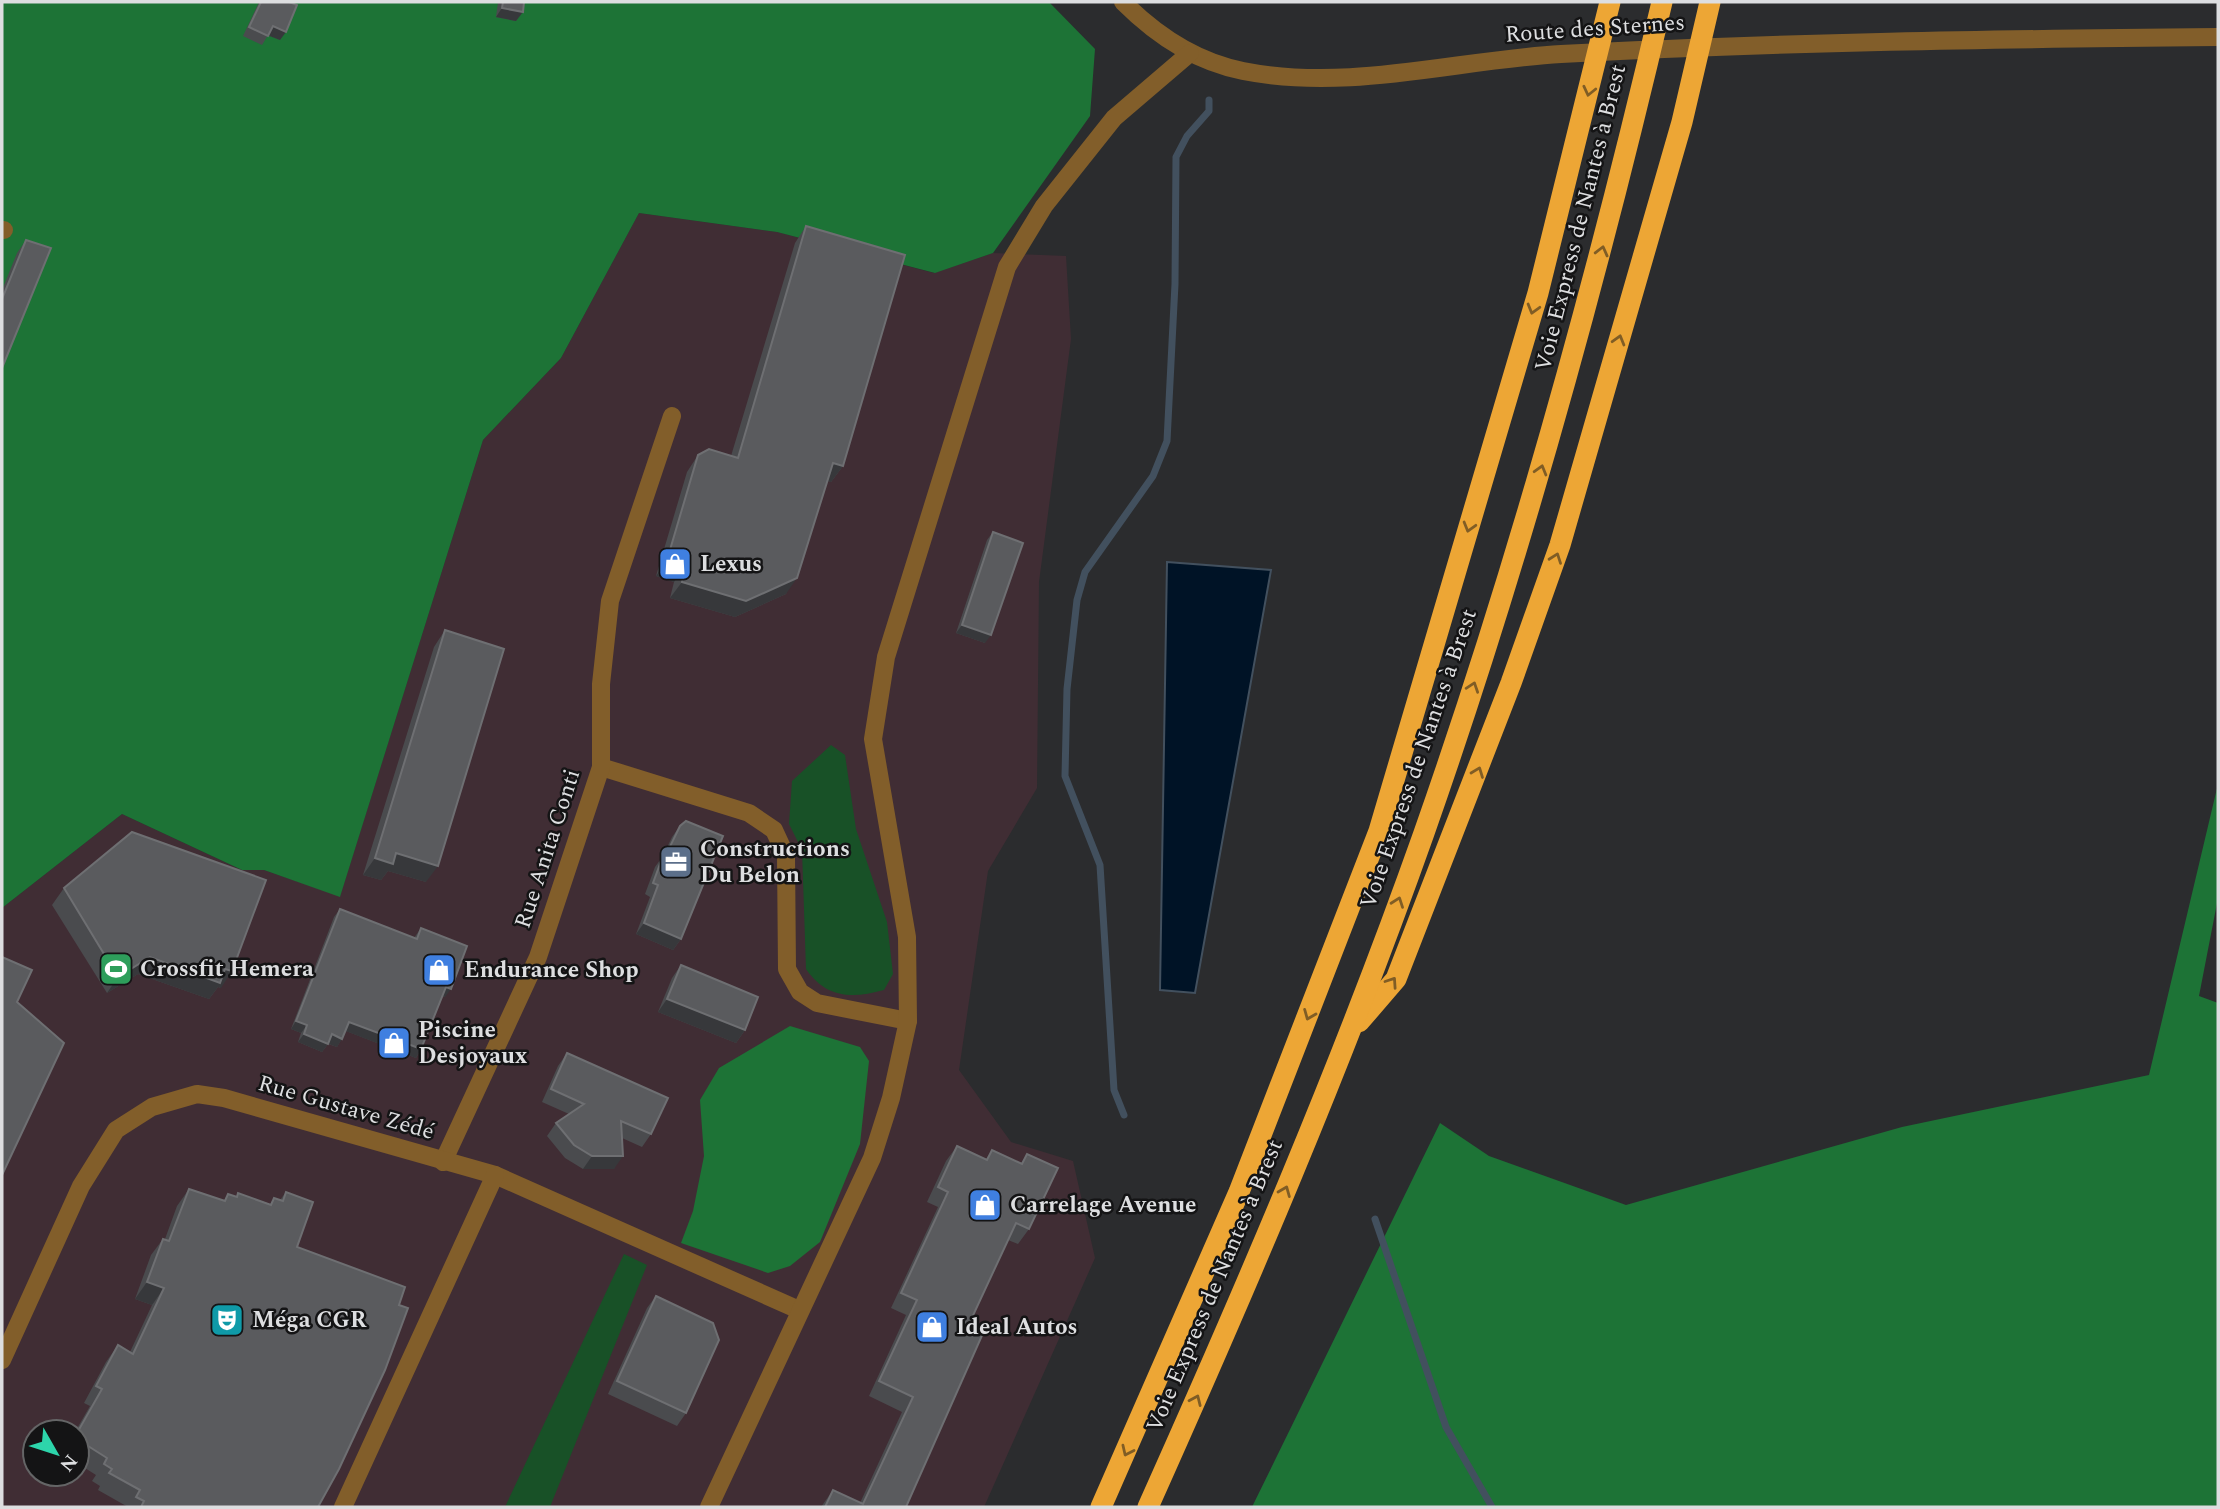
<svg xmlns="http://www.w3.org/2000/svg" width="2220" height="1509" font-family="Spectral,serif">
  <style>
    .commercial { fill: #402d34; fill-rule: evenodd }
    .green { fill: #185127 }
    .forest { fill: #1d7336 }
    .water { fill: #001326; stroke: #42505e; stroke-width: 2 }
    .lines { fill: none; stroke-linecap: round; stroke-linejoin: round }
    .stream { stroke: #42505e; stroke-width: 7 }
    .minor { stroke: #825e2a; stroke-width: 18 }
    .highway { stroke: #eda635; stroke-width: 21 }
    .wall { fill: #4a4b4e }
    .shaded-wall { fill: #37383b }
    .building { fill: #5a5b5e; stroke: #6e6f72; stroke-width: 2 }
    .oneway { stroke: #805d25 }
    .labels { text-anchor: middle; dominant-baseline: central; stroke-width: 5; stroke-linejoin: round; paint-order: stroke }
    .street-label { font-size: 23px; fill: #dddee0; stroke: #141415 }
    .poi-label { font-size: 23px; font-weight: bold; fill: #dddee0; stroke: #141415; text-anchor: start }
  </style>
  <rect width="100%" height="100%" fill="#2b2c2e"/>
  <path class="commercial" d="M639 213 777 232 934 273 993 253 1066 256 1071 339 1039 582 1037 788 988 871 959 1070 1011 1142 1073 1161 1095 1258 984 1507H2V908L122 814 242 870H264L340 896 483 440 561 358ZM35 1432H77V1474H35Z"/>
  <g class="green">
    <path d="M831 745 845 755 856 829 887 922 893 974 884 990C851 999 826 998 806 969L802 850 789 824 792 781Z"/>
    <path d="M624 1254 647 1265 550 1507H505Z"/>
  </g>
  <g class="forest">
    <path d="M2 2H1049L1095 49 1090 116 993 253 935 273 777 232 639 213 561 358 483 440 340 897 264 870H242L122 814 2 908Z"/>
    <path d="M2218 784V898L2199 996 2218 1003V1507H1252L1440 1123 1489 1156 1626 1205 1902 1127 2149 1075Z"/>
    <path d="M790 1026 860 1047 869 1061 860 1144 820 1242 790 1266 768 1273 681 1243 693 1211 704 1156 700 1100 719 1068Z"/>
  </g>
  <path class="water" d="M1167 562 1271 570 1195 993 1160 990Z"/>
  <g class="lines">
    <g class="stream">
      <path d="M1124 1115 1114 1090 1100 865 1065 776 1067 689 1077 600 1085 572 1153 476 1167 441 1175 284 1176 157 1187 136 1209 111V100"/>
      <path d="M1375 1219 1446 1427 1492 1507"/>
    </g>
    <g class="minor">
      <path d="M1123 2C1156 35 1197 62 1243 71 1349 92 1456 60 1561 54 1780 42 1999 39 2218 37"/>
      <path d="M2 230H4"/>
      <path d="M601 767 749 813 774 830 786 856 787 969 800 992 817 1003 908 1021"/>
      <path d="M443 1162 538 957 601 767V684L610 601 672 416"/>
      <path d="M2 1360 81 1186 116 1130 152 1107 197 1094 224 1098 495 1175 799 1310"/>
      <path d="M343 1507 495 1175"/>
      <path d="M709 1507 872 1158 891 1098 908 1021 907 937 873 739 886 657 1007 267 1044 206 1114 118 1190 53"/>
    </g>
    <g class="highway">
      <path d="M1359 1022 1396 979 1511 683 1560 545 1682 122 1710 2"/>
      <path d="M1101 1507 1239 1192 1379 831 1538 293 1610 2"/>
      <path d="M1148 1507C1247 1286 1343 1062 1424 833 1520 560 1596 283 1662 2"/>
    </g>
  </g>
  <g class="wall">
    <path d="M259 2H289L280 40 268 35 262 45 243 36Z"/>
    <path d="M498 2H524L516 21 496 17Z"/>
    <path d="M806 226 843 466 831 482 828 481 786 594 735 617 670 598 674 582 656 576 687 472 698 455 731 456 795 243Z"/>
    <path d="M26 240 2 368V290L17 253Z"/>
    <path d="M993 532 985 643 956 633 987 540Z"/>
    <path d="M445 630 426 882 388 871 381 880 363 875 434 647Z"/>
    <path d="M680 826 681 939 673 950 636 934 650 897 645 894 655 867 663 856 672 837Z"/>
    <path d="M64 888 221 988 218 987 209 999 138 974 107 993 52 905Z"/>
    <path d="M340 909 414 938 421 928 445 997 442 996 421 1049 416 1058 346 1031 337 1047 328 1044 322 1052 298 1042 301 1033 291 1029 334 917Z"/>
    <path d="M681 965 745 1030 736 1043 658 1012 672 978Z"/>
    <path d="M567 1053 651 1134 642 1147 622 1138 614 1169H583L565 1158 547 1136 556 1123 569 1114 542 1102 558 1066Z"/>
    <path d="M957 1146 986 1159 992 1150 1021 1163 1027 1154 1029 1229 1018 1244 1008 1240 969 1324 906 1507H821L833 1490 860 1503 902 1412 869 1396 906 1315 891 1308 938 1207 927 1202 946 1161Z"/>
    <path d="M189 1189 224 1200 228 1194 236 1197 238 1193 270 1204 274 1198 280 1200 286 1192 297 1247 318 1507H128L98 1490 100 1486 92 1481 96 1475 77 1463V1432H75L90 1406 84 1403 106 1362 118 1345 130 1352 152 1305 135 1299 151 1255 163 1239H165L177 1206Z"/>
    <path d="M656 1296 686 1413 677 1426 608 1394 647 1308Z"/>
  </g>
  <g class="shaded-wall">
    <path d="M502 8 523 12 516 21 496 17Z"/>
    <path d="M273 26 286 32 280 40 267 35Z"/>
    <path d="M833 463 843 466 831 482 822 480Z"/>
    <path d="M667 560 686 565 674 582 656 576Z"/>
    <path d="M797 578 786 594 735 617 670 598 682 582Z"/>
    <path d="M962 625 991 635 985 643 956 633Z"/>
    <path d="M396 853 438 866 426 882 388 871 381 880 363 875 375 858Z"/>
    <path d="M644 923 681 939 673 950 636 934Z"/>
    <path d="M150 957 225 969 232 971 221 988 218 987 209 999 138 974 107 993 118 977Z"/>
    <path d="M446 987 451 989 445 997 440 995Z"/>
    <path d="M667 999 745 1030 736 1043 658 1012Z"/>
    <path d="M296 1021 307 1025 301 1033 291 1029Z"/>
    <path d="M349 1022 421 1049 416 1058 343 1030Z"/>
    <path d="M304 1034 328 1044 322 1052 298 1042Z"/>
    <path d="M332 1034 342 1039 337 1047 326 1043Z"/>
    <path d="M592 1156H623L614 1169H583Z"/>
    <path d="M147 1282 164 1288 152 1305 135 1299Z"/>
  </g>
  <g class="building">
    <path d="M261 2H289L297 5 286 32 273 26 268 36 249 27Z"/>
    <path d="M503 2H524L523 12 502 8Z"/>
    <path d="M806 226 905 255 843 466 833 463 797 578 746 601 682 582 686 565 667 560 698 455 709 449 738 458Z"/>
    <path d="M26 240 51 248 2 368V299Z"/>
    <path d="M993 532 1023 543 991 635 962 625Z"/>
    <path d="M445 630 504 649 438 866 396 853 393 864 375 858Z"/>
    <path d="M686 821 723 836 681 939 644 923 658 885 653 883 663 856 665 857 680 826Z"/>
    <path d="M132 832 266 880 232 971 225 969 220 983 150 957 118 977 64 888Z"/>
    <path d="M340 909 417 939 421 928 467 946 451 989 446 987 421 1049 349 1022 342 1039 332 1034 328 1044 304 1034 307 1025 296 1021Z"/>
    <path d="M2 957 32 970 17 1002 64 1043 2 1175Z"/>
    <path d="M681 965 758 997 745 1030 667 999Z"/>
    <path d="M567 1053 668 1098 651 1134 621 1121 623 1156H592L574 1145 556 1123 584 1104 551 1089Z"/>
    <path d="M957 1146 987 1160 992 1150 1022 1164 1027 1154 1058 1168 1029 1229 1016 1223 969 1324 984 1331 906 1507H825L833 1490 863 1504 913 1397 879 1381 917 1300 901 1293 948 1192 938 1187Z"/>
    <path d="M189 1189 225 1201 228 1194 237 1197 238 1193 271 1205 274 1198 283 1201 286 1192 313 1202 297 1247 405 1287 399 1305 408 1308 385 1370 339 1469 318 1507H141L144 1501 136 1497 140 1490 109 1473 112 1469 104 1464 107 1458 77 1439V1433L102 1389 96 1386 118 1345 133 1354 164 1288 147 1282 163 1239 169 1241Z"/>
    <path d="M656 1296 713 1323 719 1340 686 1413 617 1381Z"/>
  </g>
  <defs><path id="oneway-chevron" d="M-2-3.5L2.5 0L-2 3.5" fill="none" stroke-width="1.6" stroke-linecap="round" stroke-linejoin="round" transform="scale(1.75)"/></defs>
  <g class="oneway">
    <use href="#oneway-chevron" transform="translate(1589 91) rotate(103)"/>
    <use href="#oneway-chevron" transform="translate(1602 251) rotate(-76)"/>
    <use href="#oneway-chevron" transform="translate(1533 309) rotate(106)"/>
    <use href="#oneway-chevron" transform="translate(1619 340) rotate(-74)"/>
    <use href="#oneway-chevron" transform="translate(1541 470) rotate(-74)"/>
    <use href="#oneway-chevron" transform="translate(1469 527) rotate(106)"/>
    <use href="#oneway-chevron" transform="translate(1556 558) rotate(-70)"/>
    <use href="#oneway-chevron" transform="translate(1473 687) rotate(-71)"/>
    <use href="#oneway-chevron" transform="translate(1478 772) rotate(-69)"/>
    <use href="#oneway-chevron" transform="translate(1398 902) rotate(-70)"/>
    <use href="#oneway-chevron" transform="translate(1392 982) rotate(-56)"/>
    <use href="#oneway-chevron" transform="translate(1309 1015) rotate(112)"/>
    <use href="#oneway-chevron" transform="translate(1285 1191) rotate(-68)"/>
    <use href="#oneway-chevron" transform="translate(1196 1400) rotate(-66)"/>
    <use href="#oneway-chevron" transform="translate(1127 1451) rotate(115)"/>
  </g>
  <defs>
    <symbol id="shop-square" viewBox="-11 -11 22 22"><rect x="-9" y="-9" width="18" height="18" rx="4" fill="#3f7fe0" stroke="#141415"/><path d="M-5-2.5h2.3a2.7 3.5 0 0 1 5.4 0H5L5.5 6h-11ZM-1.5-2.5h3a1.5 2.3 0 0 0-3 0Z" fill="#fff"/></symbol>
    <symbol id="office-square" viewBox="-11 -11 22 22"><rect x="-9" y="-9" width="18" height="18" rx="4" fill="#5c6f8a" stroke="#141415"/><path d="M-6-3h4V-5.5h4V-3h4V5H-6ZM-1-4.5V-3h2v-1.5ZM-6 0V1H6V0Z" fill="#fff"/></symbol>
    <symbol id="stadium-square" viewBox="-11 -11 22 22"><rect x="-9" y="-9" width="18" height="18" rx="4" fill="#2e9e5b" stroke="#141415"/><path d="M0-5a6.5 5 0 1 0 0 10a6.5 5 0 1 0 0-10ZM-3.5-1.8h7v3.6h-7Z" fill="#fff"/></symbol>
    <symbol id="theatre-square" viewBox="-11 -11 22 22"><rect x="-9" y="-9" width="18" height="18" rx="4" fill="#0f9aa8" stroke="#141415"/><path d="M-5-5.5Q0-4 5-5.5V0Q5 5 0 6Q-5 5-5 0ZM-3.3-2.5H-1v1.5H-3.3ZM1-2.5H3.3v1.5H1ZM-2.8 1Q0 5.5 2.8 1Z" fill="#fff"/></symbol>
  </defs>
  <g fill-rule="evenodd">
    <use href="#shop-square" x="656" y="545" width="38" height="38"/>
    <use href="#office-square" x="657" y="843" width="38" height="38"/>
    <use href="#stadium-square" x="97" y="950" width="38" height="38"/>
    <use href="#shop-square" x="420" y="951" width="38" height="38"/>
    <use href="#shop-square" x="375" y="1024" width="38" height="38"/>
    <use href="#shop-square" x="966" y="1186" width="38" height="38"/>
    <use href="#theatre-square" x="208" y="1301" width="38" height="38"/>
    <use href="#shop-square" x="913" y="1308" width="38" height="38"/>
  </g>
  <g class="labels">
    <g class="street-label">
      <text transform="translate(1595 29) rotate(-4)">Route des Sternes</text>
      <text transform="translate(1581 218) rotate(-76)">Voie Express de Nantes à Brest</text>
      <text transform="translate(1419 759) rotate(-71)">Voie Express de Nantes à Brest</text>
      <text transform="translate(548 849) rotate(-72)">Rue Anita Conti</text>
      <text transform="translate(346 1108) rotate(16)">Rue Gustave Zédé</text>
      <text transform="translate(1215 1286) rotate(-67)">Voie Express de Nantes à Brest</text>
    </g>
    <g class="poi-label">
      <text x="700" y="564">Lexus</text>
      <text x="700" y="849">Constructions<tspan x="700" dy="26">Du Belon</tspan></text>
      <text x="140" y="969">Crossfit Hemera</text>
      <text x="464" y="970">Endurance Shop</text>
      <text x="418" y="1030">Piscine<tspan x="418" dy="26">Desjoyaux</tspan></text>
      <text x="1010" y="1205">Carrelage Avenue</text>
      <text x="252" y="1320">Méga CGR</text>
      <text x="956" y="1327">Ideal Autos</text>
    </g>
  </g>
  <rect width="2220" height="1509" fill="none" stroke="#dddee0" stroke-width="7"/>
  <g transform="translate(56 1453) rotate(129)"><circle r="33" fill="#141415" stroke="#646566" stroke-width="2"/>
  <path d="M0-5L12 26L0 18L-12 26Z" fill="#2dd5ab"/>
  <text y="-10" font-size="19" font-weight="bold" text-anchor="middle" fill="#dddee0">N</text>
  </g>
</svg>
